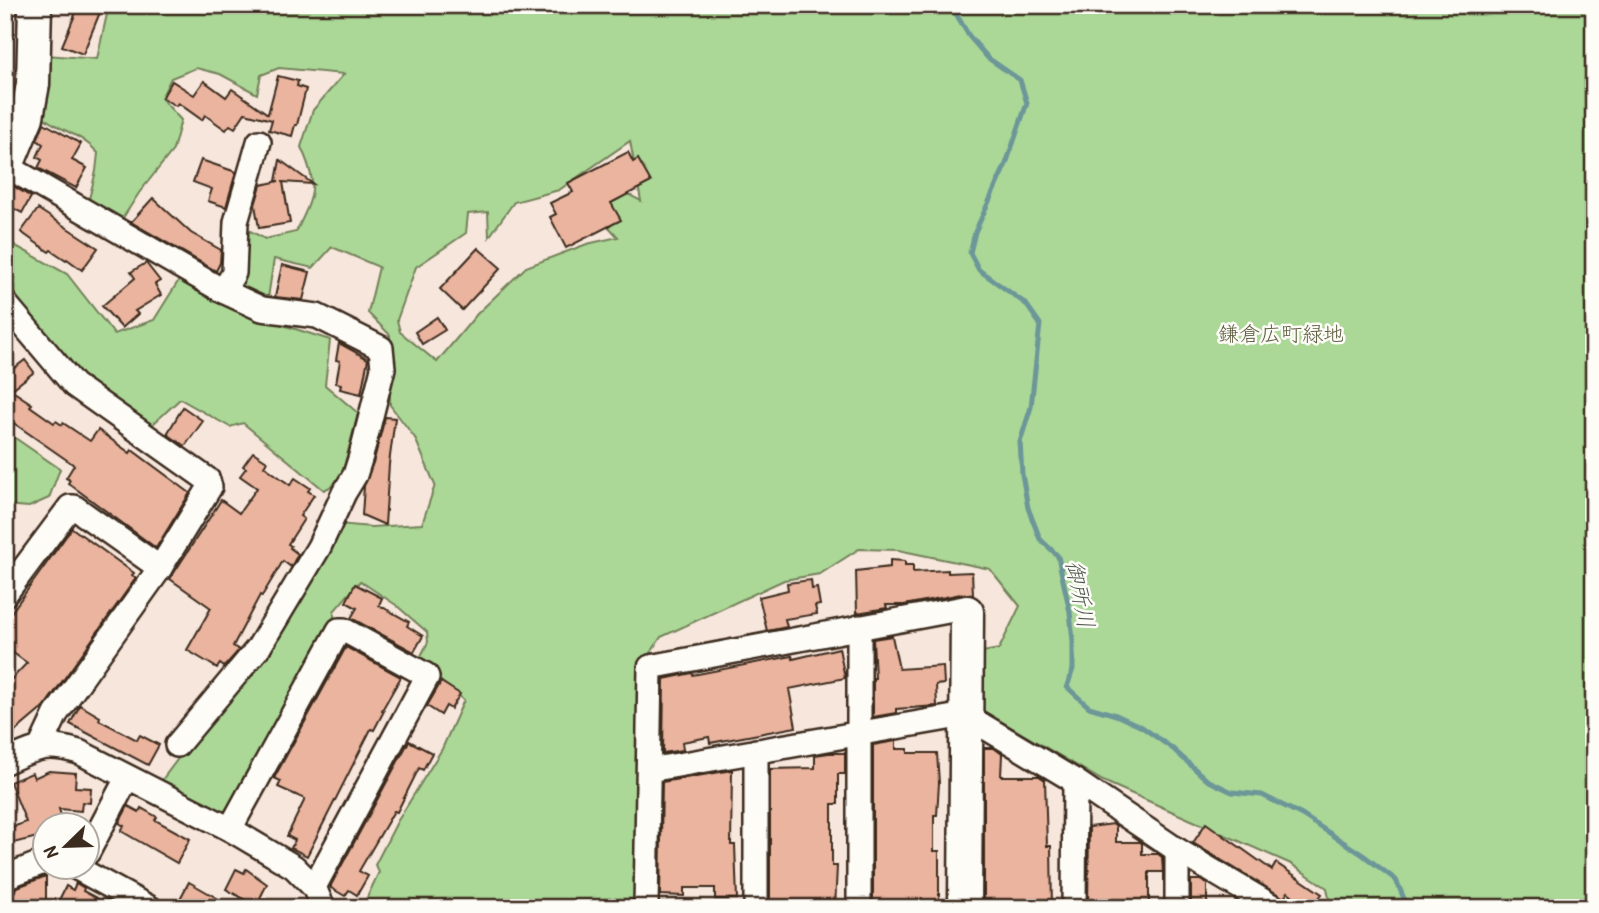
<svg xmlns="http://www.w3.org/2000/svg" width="1599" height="913" font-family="'Patrick Hand','Klee One',sans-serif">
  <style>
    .green { fill: #abd897; stroke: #73815a; stroke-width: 2; fill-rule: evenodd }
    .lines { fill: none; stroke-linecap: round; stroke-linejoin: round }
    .stream { stroke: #6c9698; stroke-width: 5 }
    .building { fill: #eab49e; stroke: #3b2a1e; stroke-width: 2 }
    .street-casing { stroke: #3b2a1e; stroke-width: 28 }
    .secondary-casing { stroke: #3b2a1e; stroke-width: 37 }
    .street { stroke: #fdfcf7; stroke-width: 23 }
    .secondary { stroke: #fdfcf7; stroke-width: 32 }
    .labels { text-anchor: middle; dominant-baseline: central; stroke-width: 5; stroke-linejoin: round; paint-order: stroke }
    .park-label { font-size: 21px; fill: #5d5e42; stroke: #fdfcf7 }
    .water-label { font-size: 23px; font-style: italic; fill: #505751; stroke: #fdfcf7 }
  </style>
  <rect width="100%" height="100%" fill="#f7e6dc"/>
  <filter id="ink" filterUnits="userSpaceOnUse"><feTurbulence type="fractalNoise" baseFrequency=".0143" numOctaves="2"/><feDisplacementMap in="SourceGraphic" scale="14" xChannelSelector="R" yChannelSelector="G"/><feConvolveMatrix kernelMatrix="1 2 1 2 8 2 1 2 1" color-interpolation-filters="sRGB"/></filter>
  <g filter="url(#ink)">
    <g class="green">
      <path d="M109 5H1594V908H1331L1327 888 1291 864 1103 781 980 709 982 652 999 649 1020 606 990 569 898 550 859 549 820 574 784 580 661 637 643 665 638 896C628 905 616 901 606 908H362L379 872 375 865 397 822 442 749 464 700 418 662 428 642 427 632 396 605 360 581 334 611V623L231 811 222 814 162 780 218 705 338 524 371 527 422 524 435 485 415 438 390 405V335L368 313 379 267 332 247 313 268 274 259 268 298 261 318 330 340 325 385 358 413 340 482 324 490 243 423 230 427 180 399 152 425 69 372 27 315 8 326 5 324V240L67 274 114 334 154 320 179 280 226 304 243 227 265 239 296 232C314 195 319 186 301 147L313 110 344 74 279 68 261 75 257 94 220 74 196 68 171 78 161 98 181 120 173 150 139 193 119 224 87 207 96 171 98 153C83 135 61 131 43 117L47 55 97 59ZM630 141 641 201 624 192 606 201 599 216 618 237 587 244 526 267 477 314 437 362 400 332 397 320 416 267 466 233 468 214 488 212 489 237 514 202 559 190Z"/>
      <path d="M5 431 60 469 49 498 29 507 5 505Z"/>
    </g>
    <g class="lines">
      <path class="stream" d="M951 5 969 36 988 58 1020 80 1027 103 1006 164 975 232 970 253 979 270 1026 304 1040 324 1031 407 1020 442 1022 474 1028 508 1040 539 1058 556 1061 571 1070 612 1073 641V669L1067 687 1089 707 1116 715 1142 727 1173 749 1207 780 1232 792 1262 795 1302 815 1363 855 1396 880 1408 908"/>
    </g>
    <g class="building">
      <path d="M79 5H103L83 54 62 46Z"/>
      <path d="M278 76 298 81 297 86 306 89 297 125H295L292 136 269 130 272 120 245 113 235 128 230 125 226 130 205 115 202 120 178 103 176 106 162 98 172 81 194 95 204 81 226 97 232 89 268 114Z"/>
      <path d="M44 123 81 144 72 160 87 168 76 188 38 168 42 160 37 157 43 144 37 140Z"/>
      <path d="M628 152 633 162 638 159 651 182 611 203 621 220 566 248 550 217 556 214 550 203 573 192 568 183Z"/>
      <path d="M201 160 236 172 226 207 208 201 212 189 193 182Z"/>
      <path d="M280 160 313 184 283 182 290 223 259 228 255 205 261 185 279 181H276Z"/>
      <path d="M13 186 31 197 22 213 5 204V194L9 188Z"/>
      <path d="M153 198 191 233 221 250 220 263 216 271 131 222Z"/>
      <path d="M38 209 98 248 82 270 67 259 66 260 51 250 49 252 21 232Z"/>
      <path d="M478 248 501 268 462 310 440 289Z"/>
      <path d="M146 263 160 281 155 284 161 295 135 311 138 314 122 328 102 306 135 278 131 272Z"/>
      <path d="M282 265 310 272 303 300 275 297Z"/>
      <path d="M437 317 445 330 422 344 415 332Z"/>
      <path d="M339 343 368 359 361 394 340 389 341 384 336 383 340 361 336 360Z"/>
      <path d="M25 360 34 372 11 390 32 404 30 406 54 423 56 421 62 425 63 423 90 441 98 430 130 453 132 450 190 493 156 548 68 483 70 480 66 478 74 465 5 417V375Z"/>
      <path d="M183 407 203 421 185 446 167 434Z"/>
      <path d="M385 417 395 418 389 464 385 525 362 515 364 486 374 460Z"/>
      <path d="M253 452 267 461 264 466 290 485 295 478 310 488 308 491 314 495 300 516 304 519 288 544 291 546 290 548 298 554 291 567 283 561 262 596 260 595 233 646 239 650 224 667 220 664 217 668 187 650 211 608 170 579 221 500 239 513 257 488 240 476 246 468 243 466Z"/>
      <path d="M72 528 134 573 132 576 136 578 44 707 5 740V686L27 663 5 647V621Z"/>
      <path d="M890 560 905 561V565H913V572L948 570V573L972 572 973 595 961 594 904 605H886L887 608 857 613 856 571 890 567Z"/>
      <path d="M811 580 812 589 817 588 820 605 815 606 817 614 785 619 787 627 767 631 759 597 788 590 787 583Z"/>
      <path d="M355 584 382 598 379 605 409 622 407 626 423 636 414 652 351 618 357 608 346 602Z"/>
      <path d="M892 636 899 669 943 666 944 684 936 685 937 706 896 709V713L873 717V678H875L873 639Z"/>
      <path d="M346 647 401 677 382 710 384 711 374 730 371 729 307 856 291 848 295 840 287 836 305 799 278 787 281 781 274 778Z"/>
      <path d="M839 648 845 678 789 689 796 727 710 743 709 737 682 742 683 750 663 753 664 679 692 673 693 675 792 656 793 659Z"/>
      <path d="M441 682 460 694 451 709 446 706 441 715 427 706Z"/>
      <path d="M80 705 100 717 99 720 137 740 140 735 159 745 148 765 70 724Z"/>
      <path d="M409 741 432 753 423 770 419 768 397 812 394 811 359 871 368 876 357 895 349 890 345 896 331 888V885Z"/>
      <path d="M896 741V749H908V753H937L939 783 937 815H934V851H939V908H873V745Z"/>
      <path d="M984 748H994L1002 754 1001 776H1039L1045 780 1047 846H1051L1052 908H984Z"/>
      <path d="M829 753H845V774H838V804H832V866H837L835 908H770V769L815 768V755Z"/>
      <path d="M732 770 731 845H735L737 899H715V888H684V896L660 895 662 782Z"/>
      <path d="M49 771 76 773 75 787 91 788 90 803 82 802 81 811 59 809 64 825H46V835L5 845V830L26 822 10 782 32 773 34 778Z"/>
      <path d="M128 806 139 812 141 808 157 817 155 820 190 839 177 863 121 831 124 826 119 823Z"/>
      <path d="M1206 823 1272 870 1276 863 1322 894 1311 908H1308L1288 892 1284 898 1193 843Z"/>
      <path d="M1114 824 1116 826V842H1140L1142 843V854H1158L1162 857 1163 872H1149V906L1111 905V908H1088L1089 827Z"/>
      <path d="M236 869 244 873 246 869 267 884 256 906 226 889Z"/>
      <path d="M46 876V908H5V895L16 891 15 888Z"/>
      <path d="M1191 880H1200L1207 884V908H1191Z"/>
      <path d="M189 882 217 898 211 908H175Z"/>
      <path d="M76 883 84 888 83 891 115 908H55L66 886 73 890Z"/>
    </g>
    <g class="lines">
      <defs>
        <g id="street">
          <path d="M8 167 223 291 234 273 236 222 259 142"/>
          <path d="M5 303 74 385 208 480 210 487 160 568 56 714 41 746"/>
          <path d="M5 594 70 507H74L160 568"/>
          <path d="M859 627V908"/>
          <path d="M177 745 259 647 319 547 344 493 355 475 361 456 383 368 381 348 317 316 262 309 223 291"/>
          <path d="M5 762C37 748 44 742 79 752L230 829 294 867 314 887 323 908"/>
          <path d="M649 770 965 715 1075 781 1177 850 1275 908"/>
          <path d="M230 829 339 630H344L426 675 427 677 314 887"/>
          <path d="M88 852 127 778"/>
          <path d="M75 867 150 908"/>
          <path d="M5 877 46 861"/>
          <path d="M646 908 650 667 964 608 967 612"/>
          <path d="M756 908V751"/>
          <path d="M1074 908 1075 781"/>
          <path d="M1177 908V850"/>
        </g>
        <g id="secondary">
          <path d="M5 170 27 117 33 84 35 5"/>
          <path d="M965 908 967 612"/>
        </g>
      </defs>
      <use href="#street" class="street-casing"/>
      <use href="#secondary" class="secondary-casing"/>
      <use href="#street" class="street"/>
      <use href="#secondary" class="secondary"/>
    </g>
  </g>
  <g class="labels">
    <g class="park-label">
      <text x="1281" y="333">鎌倉広町緑地</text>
    </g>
    <g class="water-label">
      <text transform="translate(1081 594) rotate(79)">御所川</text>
    </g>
  </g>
  <rect width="1599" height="913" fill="none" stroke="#fdfcf7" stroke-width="28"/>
  <rect x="14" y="14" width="1571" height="885" fill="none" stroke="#3b2a1e" stroke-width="2.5" filter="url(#ink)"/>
  <g transform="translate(66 846) rotate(247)"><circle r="33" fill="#fdfcf7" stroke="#afa8a0" stroke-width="2"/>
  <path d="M0-5L12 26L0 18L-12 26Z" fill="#3b2a1e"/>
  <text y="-10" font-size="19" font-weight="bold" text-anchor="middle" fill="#3b2a1e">N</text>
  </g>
</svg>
